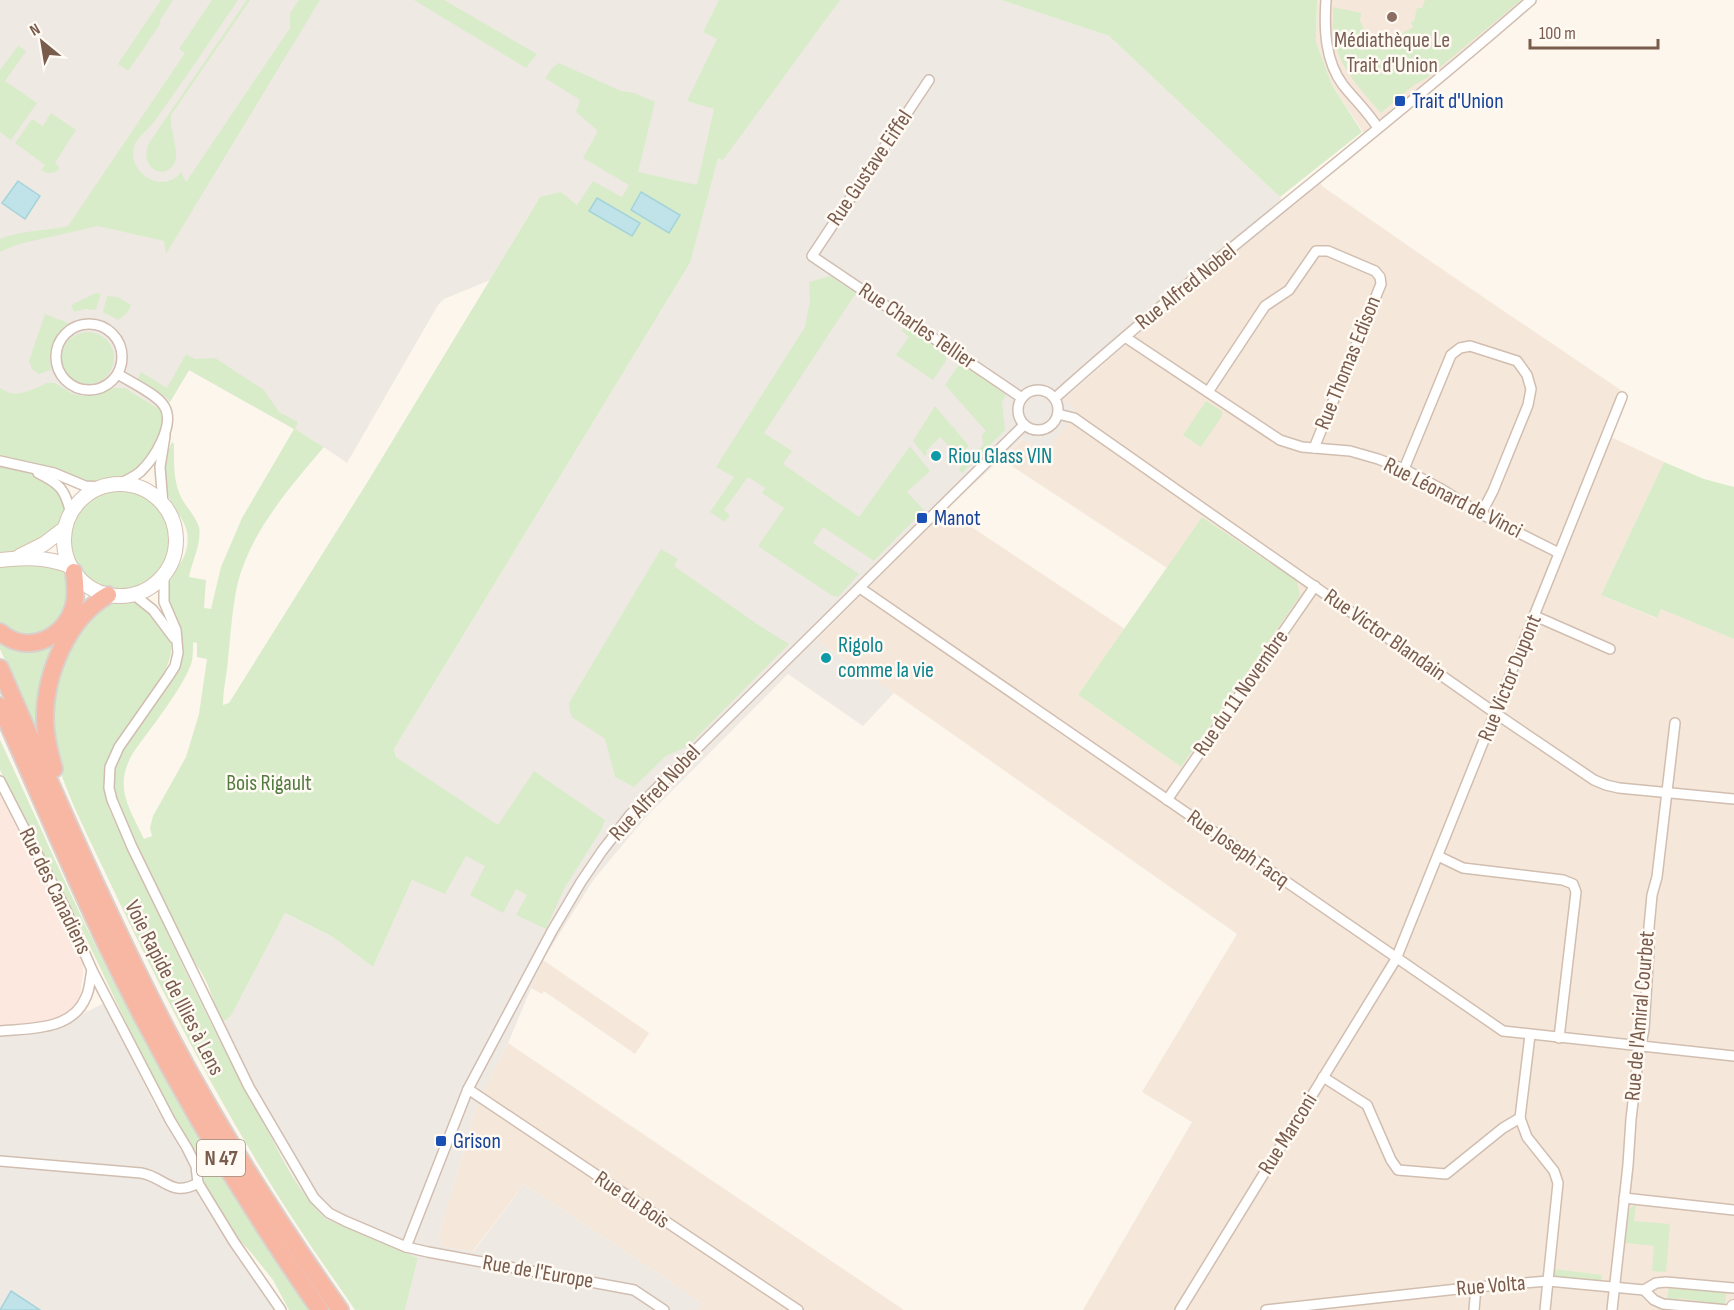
<svg xmlns="http://www.w3.org/2000/svg" width="1734" height="1310" font-family="'Sofia Sans Condensed',sans-serif">
  <style>
    .residential { fill: #f5e8da }
    .commercial { fill: #fde8e0 }
    .industrial { fill: #efe9e4 }
    .green { fill: #d8ecc9; fill-rule: evenodd }
    .water { fill: #bfe3e8; stroke: #a5d3da; stroke-width: 1.5 }
    .lines { fill: none; stroke-linecap: round; stroke-linejoin: round }
    .street-casing { stroke: #d1beb0; stroke-width: 12 }
    .secondary-casing { stroke: #d6c0b0; stroke-width: 16 }
    .highway-casing { stroke: #dad1cd; stroke-width: 20 }
    .street { stroke: #fff; stroke-width: 9 }
    .secondary { stroke: #fff; stroke-width: 14 }
    .highway { stroke: #f7b7a3; stroke-width: 16 }
    .education-dot { fill: #8d6e63; stroke: #fffaf3; stroke-width: 2 }
    .transit-dot { fill: #1a4fb4; stroke: #fffaf3; stroke-width: 2 }
    .culture-dot { fill: #0f9aa8; stroke: #fffaf3; stroke-width: 2 }
    .labels { text-anchor: middle; dominant-baseline: central; stroke-width: 5; stroke-linejoin: round; paint-order: stroke }
    .shield { fill: #fffaf3; stroke: #a28b7f; stroke-width: 1.5 }
    .shield-label { font-size: 21px; font-weight: bold; fill: #7a5c4d }
    .education-label { font-size: 22px; fill: #785e54; stroke: #fffaf3 }
    .transit-label { font-size: 22px; fill: #164399; stroke: #fffaf3; text-anchor: start }
    .street-label { font-size: 22px; fill: #7a5c4d; stroke: #fffaf3 }
    .culture-label { font-size: 22px; fill: #0d838f; stroke: #fffaf3; text-anchor: start }
    .park-label { font-size: 22px; fill: #537a41; stroke: #fffaf3 }
  </style>
  <rect width="100%" height="100%" fill="#fdf6ec"/>
  <g class="residential">
    <path d="M1317 0H1531L1367 138 1332 85 1316 42Z"/>
    <path d="M1321 183 1322 186 1433 263 1628 395 1611 437 1664 462 1601 595 1656 618 1660 608 1734 639V1310H1083L1192 1122 1142 1092 1237 934 894 693 816 640 946 510 1125 629 1078 695 1181 767 1299 596 1297 581 1202 517 1167 568 1001 459 1023 439 1044 453 1076 413 1064 400 1160 314Z"/>
    <path d="M543 960 649 1033 635 1054 544 991 542 994 531 988Z"/>
    <path d="M508 1043 904 1310H697L702 1303 524 1184 473 1251 443 1247 439 1235 478 1102Z"/>
  </g>
  <path class="commercial" d="M0 794 83 962V973L80 996 87 1012 50 1031 0 1036Z"/>
  <g class="industrial">
    <path d="M0 0H1001L1109 36 1280 197 1289 210 1160 314 1065 399 1076 413 1045 453 1022 439 946 510 816 640 894 693 863 726 788 674 646 817 594 879 543 960 508 1043 478 1102 439 1235 443 1247 474 1251 524 1184 702 1303 697 1310H405L418 1258 326 1219 314 1208 302 1192 246 1092 214 1029 231 1016 285 913 333 937 373 967 412 880 445 893 487 818 396 757 394 749 690 263 540 197 490 280 444 299 438 305 347 463 312 439 189 370 170 402 159 409 130 391 79 404 0 401Z"/>
    <path d="M102 1004 106 1007 154 1104 192 1169 197 1194 233 1251 274 1310H0V1036L50 1031Z"/>
  </g>
  <g class="green">
    <path d="M161 0H173L159 22 161 23 128 71 118 64Z"/>
    <path d="M212 0H238C210 41 183 82 154 122 148 130 136 138 134 147 127 174 164 195 181 172L186 182 290 28V13L299 0H320L166 254 164 241 98 226 19 244 0 252V239C22 230 45 231 68 226L185 53 179 49Z"/>
    <path d="M247 0H250L171 115C169 129 181 153 174 164 163 182 138 166 149 143Z"/>
    <path d="M414 0H444L537 54 526 68Z"/>
    <path d="M719 0H840L723 160 718 158 690 263 394 749 396 757 498 825 534 771 605 820 601 830 564 889 546 929 516 915 527 895 516 889 503 913 470 895 485 866 466 856 445 894 412 880 373 967 333 937 285 913 231 1016 223 1022C212 1002 209 978 193 961 176 927 160 893 143 859 132 835 116 809 114 783 111 743 170 699 181 661 189 630 168 616 168 591 167 573 192 561 187 532 184 518 173 508 168 495 162 479 164 458 172 442L174 444C174 463 173 482 182 499 187 508 196 517 199 527 202 543 192 561 189 577L206 580 204 608 211 609 221 567 242 518 294 429 189 370 170 402 166 397 137 380 141 372 167 388 186 354 195 359 215 358 264 390 279 412 298 422 295 429 324 447C290 487 252 530 238 582 232 607 231 633 228 659 227 674 223 690 223 705L229 703 370 478 540 197 561 192 577 205 593 181 622 197 629 185 583 158 598 131 576 112 580 100 545 78 553 67 559 63 621 91 635 93 655 102 638 172 697 185 714 109 687 101 717 39 703 32ZM193 642 197 643V657L207 659 199 714 186 757 153 816 150 828 152 836 144 839C129 807 113 787 133 753 149 730 185 686 192 661 193 655 193 648 193 642Z"/>
    <path d="M1001 0H1317L1316 42 1332 85 1362 132 1280 197 1109 36Z"/>
    <path d="M1425 0H1521L1427 78 1414 85 1381 113C1362 91 1341 70 1334 41 1332 30 1333 18 1333 7L1361 13 1360 21 1369 38 1387 43 1396 36H1398L1413 27 1411 22 1414 21 1417 8H1422Z"/>
    <path d="M18 46 26 51 5 81 37 103 11 140 0 132V70Z"/>
    <path d="M51 113 76 130 55 163 60 168C55 174 48 175 41 170L45 165 15 143 32 119 43 126Z"/>
    <path d="M830 276 856 293 764 433 792 451 783 464 859 517 910 446 930 471 907 492 924 510 874 561 823 527 813 543 859 574 838 597 831 595 758 546 784 508 762 493 765 488 748 477 724 510 730 515 725 522 710 512 734 477 716 467 805 327 810 300 809 282Z"/>
    <path d="M96 293 101 294 96 310 86 309 74 312 71 305Z"/>
    <path d="M107 296 118 297 131 305 128 312 118 320 103 312Z"/>
    <path d="M45 314 71 324C54 336 49 349 51 370L39 374 32 369 29 361Z"/>
    <path d="M904 326 947 354 946 361 933 380 896 355 909 337 902 331Z"/>
    <circle cx="88" cy="358" r="26"/>
    <path d="M961 362 1006 395 1002 402 1005 430 962 473 959 470 961 466 983 445 982 435 986 431 945 385Z"/>
    <path d="M47 383H55L71 393 81 396 96 395 114 388H125L159 409 163 415V427L147 460 132 473 124 477 89 483 40 466 0 456V388C15 400 31 390 47 383Z"/>
    <path d="M1206 401 1222 411V416L1201 447 1183 435Z"/>
    <path d="M935 406 969 446 958 456 940 437 926 451 927 454 925 456 913 441Z"/>
    <path d="M1664 462 1704 479 1734 487V639L1661 609 1657 618 1601 595Z"/>
    <path d="M0 466C17 470 50 475 60 491 76 517 47 537 27 549 20 553 9 554 0 556Z"/>
    <path d="M115 488C145 488 173 510 171 542 170 557 162 573 149 581 83 623 29 513 115 488Z"/>
    <path d="M1202 517 1297 581 1300 596 1181 767 1078 695Z"/>
    <path d="M661 549 678 559 674 566 757 624 789 644 688 746 666 756 634 787 615 777 605 739 572 717 570 712 569 703Z"/>
    <path d="M20 562 60 566 68 574 67 608 52 629 33 637 10 632 0 624V566Z"/>
    <path d="M115 600C138 602 143 604 158 622 164 630 171 636 171 646 174 672 132 720 116 742 103 767 103 781 109 809 159 915 207 1022 264 1124 282 1157 298 1193 326 1219L418 1258 405 1310H355C337 1283 317 1256 299 1228 224 1115 162 993 104 870 87 833 53 771 52 731 51 702 56 663 73 639 83 626 95 614 105 601Z"/>
    <path d="M0 637 57 639 40 738 0 649Z"/>
    <path d="M0 740C42 829 80 920 127 1007 183 1112 248 1211 312 1310H289L273 1280 249 1250 240 1241 205 1186 202 1166 198 1158 159 1092 76 917 0 770Z"/>
    <path d="M1636 1204 1634 1221 1670 1224 1666 1272 1652 1271 1654 1246 1625 1243 1628 1210Z"/>
    <path d="M1554 1269 1602 1275 1601 1281 1553 1276Z"/>
    <path d="M1669 1285 1679 1286V1289L1726 1292 1725 1305 1678 1298 1677 1301 1667 1300Z"/>
  </g>
  <g class="water">
    <path d="M18 181 40 196 25 219 2 203Z"/>
    <path d="M641 192 680 215 669 233 631 210Z"/>
    <path d="M597 198 640 223 632 236 589 211Z"/>
    <path d="M11 1291 40 1310H0Z"/>
  </g>
  <g class="lines">
    <defs>
      <g id="street">
        <path d="M1326 0C1324 29 1325 61 1343 85 1355 100 1368 112 1378 128"/>
        <path d="M929 80 812 256 1022 398"/>
        <circle cx="89" cy="357" r="33"/>
        <path d="M1125 337 1280 440 1302 447 1350 451 1378 459 1404 469 1443 490 1481 514 1559 553"/>
        <path d="M118 374C130 382 157 394 164 406 176 424 154 459 140 472 134 477 127 480 119 484"/>
        <circle cx="1038" cy="410" r="20"/>
        <path d="M1208 392 1265 306 1289 290 1316 251H1328L1375 271 1380 277 1381 284 1314 448"/>
        <path d="M1055 398C1209 260 1376 136 1531 0"/>
        <path d="M1058 414 1074 418 1495 713 1594 780 1606 785 1619 788 1734 799"/>
        <path d="M0 461 54 473 85 486 101 487"/>
        <path d="M1404 469 1451 355 1460 348 1470 346 1517 361 1527 375 1531 389 1528 405 1493 491 1481 514"/>
        <path d="M38 473C60 484 65 489 71 514"/>
        <path d="M163 504 160 467 165 436"/>
        <path d="M164 575V602L176 630 178 653 175 666 168 677 119 747 110 767 109 788 112 800 132 847 249 1087 314 1198 329 1213 345 1221 406 1247 428 1252 634 1290 664 1310"/>
        <path d="M860 588 1503 1031 1734 1056"/>
        <path d="M133 594 153 610 174 638"/>
        <path d="M1535 616 1610 649"/>
        <path d="M0 781 66 910 92 970 170 1120 187 1148 196 1166 198 1183"/>
        <path d="M1167 800 1315 586"/>
        <path d="M1438 856 1463 868 1563 880 1573 884 1576 892 1559 1038"/>
        <path d="M0 1031C30 1028 72 1031 86 997 90 989 90 978 92 970"/>
        <path d="M1530 1035 1520 1118 1527 1137 1554 1171 1558 1183 1545 1310"/>
        <path d="M1323 1077 1367 1105 1391 1160 1398 1170 1446 1174 1503 1128 1520 1118"/>
        <path d="M468 1089 798 1310"/>
        <path d="M0 1161 141 1173C165 1177 171 1198 198 1183"/>
        <path d="M198 1183 234 1242 281 1310"/>
        <path d="M1624 1198 1734 1210"/>
        <path d="M406 1247 468 1089 552 931 581 882 602 851 630 815 663 782 1024 425"/>
        <path d="M1180 1310 1396 959 1622 397"/>
        <path d="M1266 1310 1476 1287 1548 1281 1644 1290"/>
        <path d="M1474 1310 1476 1287"/>
        <path d="M1612 1310 1628 1165 1631 1119 1638 1060 1644 1029 1649 949V927L1652 895 1657 877 1675 723"/>
        <path d="M1728 1310 1663 1304 1654 1300 1644 1290 1656 1283 1666 1282 1734 1288"/>
      </g>
      <g id="secondary">
        <circle cx="120" cy="540" r="56"/>
        <path d="M20 556 44 544 65 528"/>
        <path d="M0 560C25 557 46 557 70 566"/>
        <path d="M1734 1310V1307"/>
      </g>
      <g id="highway">
        <path d="M0 632C27 656 66 638 74 605 77 594 75 583 74 572"/>
        <path d="M0 668C55 795 110 922 174 1044 223 1136 280 1225 340 1310"/>
        <path d="M0 706C36 786 70 867 107 946 168 1073 240 1195 320 1310"/>
        <path d="M54 769C49 752 45 736 45 719 45 673 68 618 108 595"/>
      </g>
    </defs>
    <use href="#street" class="street-casing"/>
    <use href="#secondary" class="secondary-casing"/>
    <use href="#highway" class="highway-casing"/>
    <use href="#street" class="street"/>
    <use href="#secondary" class="secondary"/>
    <use href="#highway" class="highway"/>
  </g>
  <circle class="education-dot" cx="1392" cy="17" r="6"/>
  <g class="transit-dot">
    <rect x="1394" y="95" width="12" height="12" rx="3"/>
    <rect x="916" y="512" width="12" height="12" rx="3"/>
    <rect x="435" y="1135" width="12" height="12" rx="3"/>
  </g>
  <g class="culture-dot">
    <circle cx="936" cy="456" r="6"/>
    <circle cx="826" cy="658" r="6"/>
  </g>
  <g class="labels">
    <rect class="shield" x="197" y="1140" width="48" height="36" rx="4.5"/>
    <g class="shield-label">
      <text x="221" y="1158">N 47</text>
    </g>
    <g class="education-label">
      <text x="1392" y="40">Médiathèque Le<tspan x="1392" dy="25">Trait d'Union</tspan></text>
    </g>
    <g class="transit-label">
      <text x="1412" y="101">Trait d'Union</text>
      <text x="934" y="518">Manot</text>
      <text x="453" y="1141">Grison</text>
    </g>
    <g class="street-label">
      <text transform="translate(870 168) rotate(-56)">Rue Gustave Eiffel</text>
      <text transform="translate(1186 287) rotate(-39)">Rue Alfred Nobel</text>
      <text transform="translate(917 326) rotate(34)">Rue Charles Tellier</text>
      <text transform="translate(1348 363) rotate(-68)">Rue Thomas Edison</text>
      <text transform="translate(1453 498) rotate(27)">Rue Léonard de Vinci</text>
      <text transform="translate(1385 635) rotate(35)">Rue Victor Blandain</text>
      <text transform="translate(1510 678) rotate(-68)">Rue Victor Dupont</text>
      <text transform="translate(1241 693) rotate(-55)">Rue du 11 Novembre</text>
      <text transform="translate(655 793) rotate(-47)">Rue Alfred Nobel</text>
      <text transform="translate(1238 849) rotate(35)">Rue Joseph Facq</text>
      <text transform="translate(55 891) rotate(64)">Rue des Canadiens</text>
      <text transform="translate(174 988) rotate(63)">Voie Rapide de Illies à Lens</text>
      <text transform="translate(1640 1016) rotate(-85)">Rue de l'Amiral Courbet</text>
      <text transform="translate(1288 1134) rotate(-58)">Rue Marconi</text>
      <text transform="translate(632 1200) rotate(34)">Rue du Bois</text>
      <text transform="translate(538 1272) rotate(10)">Rue de l'Europe</text>
      <text transform="translate(1491 1286) rotate(-5)">Rue Volta</text>
    </g>
    <g class="culture-label">
      <text x="948" y="456">Riou Glass VIN</text>
      <text x="838" y="645">Rigolo<tspan x="838" dy="25">comme la vie</tspan></text>
    </g>
    <g class="park-label">
      <text x="269" y="783">Bois Rigault</text>
    </g>
  </g>
  <g transform="translate(42 42) rotate(330)" stroke="#fffaf3" stroke-width="4.5" paint-order="stroke">
  <path d="M0-4.5L10 22L0 15L-10 22Z" fill="#7a5c4d"/>
  <text y="-9" font-size="16" font-weight="bold" text-anchor="middle" fill="#7a5c4d">N</text>
  </g>
  <path d="M1530 39v9h128v-9" fill="none" stroke="#7a5c4d" stroke-width="3"/>
  <text x="1539" y="39" font-size="18" fill="#7a5c4d" stroke="#fffaf3" stroke-width="4.5" paint-order="stroke">100 m</text>
</svg>
